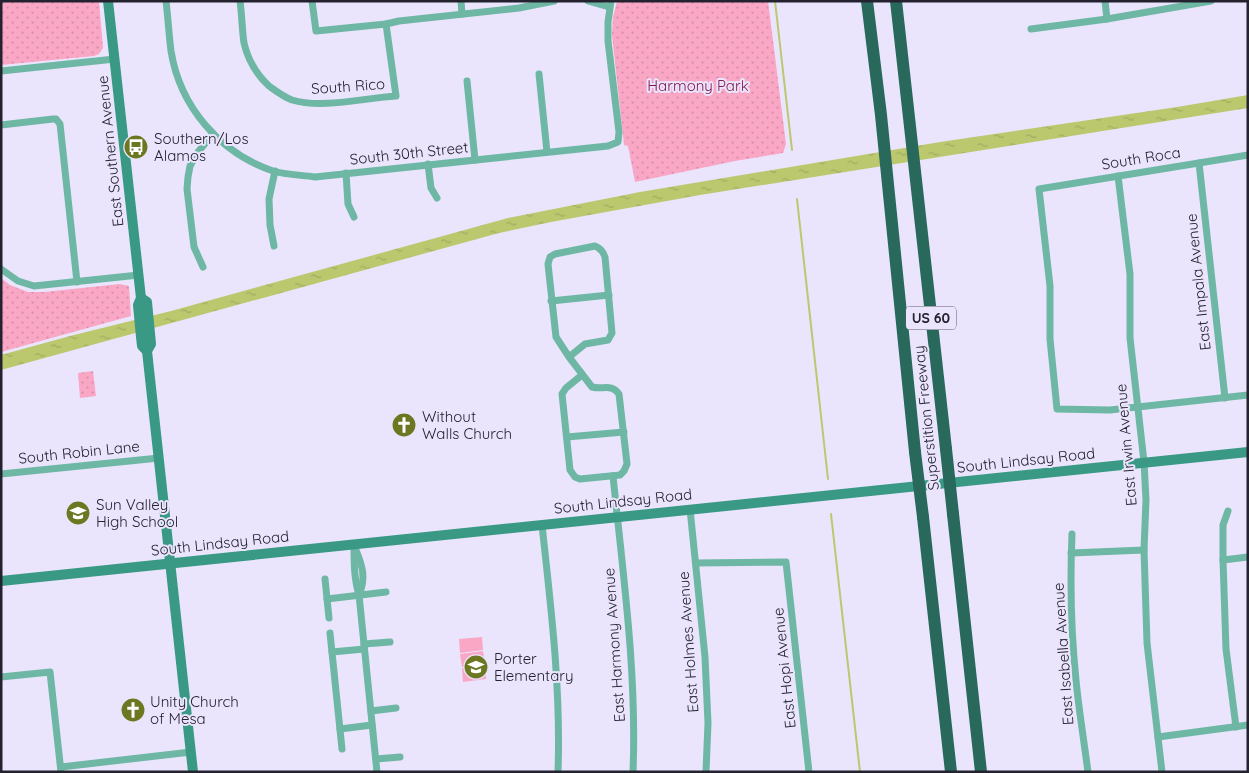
<svg xmlns="http://www.w3.org/2000/svg" width="1249" height="773" font-family="Quicksand,sans-serif">
  <style>
    .grass { fill: #faa7c6 }
    .park { fill: url(#park-dots) }
    .water { fill: url(#water-ripples) }
    .lines { fill: none; stroke-linecap: round; stroke-linejoin: round }
    .stream { stroke: #bbc86e; stroke-width: 2 }
    .street { stroke: #6eb7a5; stroke-width: 7 }
    .secondary { stroke: #399984; stroke-width: 10 }
    .highway { stroke: #28695b; stroke-width: 12 }
    .highway-bridge { stroke: #28695b; stroke-width: 12 }
    .labels { text-anchor: middle; dominant-baseline: central; stroke-width: 4; stroke-linejoin: round; paint-order: stroke }
    .shield { fill: #eae5fc; stroke: #605c6d; stroke-width: 1 }
    .shield-label { font-size: 14px; font-weight: bold; fill: #252230 }
    .park-label { font-size: 15px; fill: #81174c; stroke: #eae5fc }
    .street-label { font-size: 15px; fill: #252230; stroke: #eae5fc }
    .poi-label { font-size: 15px; fill: #252230; stroke: #eae5fc; text-anchor: start }
  </style>
  <defs>
    <pattern id="park-dots" width="8" height="8" patternUnits="userSpaceOnUse" patternTransform="scale(1.25)"><rect width="8" height="8" fill="#faa7c6"/><path d="M2 2h.1M6 6h.1" fill="none" stroke="#d68faa" stroke-width="1.8" stroke-linecap="round"/></pattern>
    <pattern id="water-ripples" width="26" height="14" patternUnits="userSpaceOnUse" patternTransform="scale(1.25)"><rect width="26" height="14" fill="#bbc86e"/><path d="M2 4q2-2 4 0t4 0M15 11q2-2 4 0t4 0" fill="none" stroke="#a1ac60"/></pattern>
  </defs>
  <rect width="100%" height="100%" fill="#eae5fc"/>
  <g class="grass">
    <path d="M482 637 483 650 460 653 459 639Z"/>
    <path d="M483 651 485 665 462 667 460 654Z"/>
    <path d="M485 666 486 679 463 682 462 668Z"/>
  </g>
  <g class="park">
    <path d="M1 1H99L103 48 99 54 94 56 1 65Z"/>
    <path d="M617 1H768L786 144 783 153 735 161 635 182 628 146 624 145 612 35 613 17Z"/>
    <path d="M1 278 10 285 28 292H44L120 284 129 286 131 316 1 352Z"/>
    <path d="M93 371 96 396 80 398 78 373Z"/>
  </g>
  <path class="water" d="M1248 95V108L700 195 551 222 499 233 1 370V355L70 336 171 311 508 218 640 192 940 142 1177 107Z"/>
  <g class="lines">
    <g class="stream">
      <path d="M775 1 792 150"/>
      <path d="M797 199 828 479"/>
      <path d="M831 514 860 772"/>
    </g>
    <g class="street">
      <path d="M166 1C168 18 169 35 171 51 180 107 220 153 273 171 286 175 302 175 315 177L608 146 618 142 619 132 608 41V22L611 1"/>
      <path d="M240 1C242 15 242 30 244 43 248 60 257 75 269 86 276 91 284 97 292 100 322 109 364 98 396 96L386 24"/>
      <path d="M312 1 316 31 386 24 399 21 519 8 554 1"/>
      <path d="M461 1 462 14"/>
      <path d="M588 1 609 7"/>
      <path d="M1105 1 1107 19"/>
      <path d="M1031 29 1107 19 1211 1"/>
      <path d="M1 71 115 59"/>
      <path d="M539 74 547 152"/>
      <path d="M467 81 475 160"/>
      <path d="M1 125 53 119H56L60 124 77 282"/>
      <path d="M1248 155 1039 189 1050 286V339L1057 409 1110 410 1248 395"/>
      <path d="M1199 163 1225 398"/>
      <path d="M428 164 431 188 437 198"/>
      <path d="M346 173 348 204 354 217"/>
      <path d="M1118 176 1130 274V338L1144 462 1146 500 1144 550 1147 643 1162 772"/>
      <path d="M274 246 270 225 269 199 275 171"/>
      <path d="M203 267 194 247 187 189 188 177 190 166 198 152 213 134"/>
      <path d="M1 269 18 281 34 286 139 275"/>
      <path d="M551 301 609 295"/>
      <path d="M569 357 585 344 608 340 612 333 605 257C603 251 600 248 595 246L555 254 550 257 548 264 556 337 569 357 592 387C603 390 611 383 619 394L627 464 624 471 620 475 580 479 575 477 570 470 562 394 566 388 582 375"/>
      <path d="M567 437 624 432"/>
      <path d="M1 474 159 458"/>
      <path d="M613 476C623 574 637 673 633 772"/>
      <path d="M690 509 705 657 708 723 706 772"/>
      <path d="M1228 511 1223 525V560L1226 649 1236 727"/>
      <path d="M542 525C551 608 561 688 558 772"/>
      <path d="M1072 534C1070 582 1071 632 1076 680 1079 711 1084 741 1088 772"/>
      <path d="M354 544C354 562 354 579 359 595L377 772"/>
      <path d="M356 550C363 567 366 579 359 595"/>
      <path d="M1071 553 1144 550"/>
      <path d="M1223 560 1248 557"/>
      <path d="M696 563 786 562 809 772"/>
      <path d="M325 579 329 618"/>
      <path d="M327 599 386 592"/>
      <path d="M330 633 342 749"/>
      <path d="M364 644 390 642"/>
      <path d="M332 652 364 649"/>
      <path d="M1 677 50 672 61 772"/>
      <path d="M371 711 396 708"/>
      <path d="M340 729 372 725"/>
      <path d="M1158 737 1248 725"/>
      <path d="M376 759 400 757"/>
      <path d="M61 767 191 752"/>
    </g>
    <g class="secondary">
      <path d="M108 1 141 298 138 305 141 337 142 346 147 351"/>
      <path d="M141 298 147 302 151 344 147 351 193 772"/>
      <path d="M1 581 1248 452"/>
    </g>
    <g class="highway">
      <path d="M867 1 881 115 915 452"/>
      <path d="M896 1 946 449"/>
      <path d="M953 514 981 772"/>
      <path d="M923 517 951 772"/>
    </g>
    <g class="highway-bridge">
      <path d="M946 449 953 514"/>
      <path d="M915 452 923 517"/>
    </g>
  </g>
  <defs>
    <symbol id="bus-disc" viewBox="-11 -11 22 22"><circle r="9.5" fill="#6d7721" stroke="#eae5fc"/><path d="M-5-6H5V4H4V6H2V4H-2V6H-4V4H-5ZM-3.5-4V0h7V-4ZM-3.5 1.2v1.5H-2V1.2ZM2 1.2v1.5H3.5V1.2Z" fill="#fff"/></symbol>
    <symbol id="church-disc" viewBox="-11 -11 22 22"><circle r="9.5" fill="#6d7721" stroke="#eae5fc"/><path d="M-1.2-6h2.4v3.5h3.3v2.4h-3.3V6h-2.4V-.1h-3.3v-2.4h3.3Z" fill="#fff"/></symbol>
    <symbol id="school-disc" viewBox="-11 -11 22 22"><circle r="9.5" fill="#6d7721" stroke="#eae5fc"/><path d="M0-5L7-2L0 1L-7-2ZM-4 1L0 2.5L4 1V4Q0 6-4 4Z" fill="#fff"/></symbol>
  </defs>
  <g fill-rule="evenodd">
    <use href="#bus-disc" x="122" y="133" width="28" height="28"/>
    <use href="#church-disc" x="390" y="411" width="28" height="28"/>
    <use href="#school-disc" x="64" y="499" width="28" height="28"/>
    <use href="#school-disc" x="462" y="653" width="28" height="28"/>
    <use href="#church-disc" x="119" y="696" width="28" height="28"/>
  </g>
  <g class="labels">
    <rect class="shield" x="906" y="306.5" width="50" height="23" rx="4"/>
    <g class="shield-label">
      <text x="931" y="318">US 60</text>
    </g>
    <g class="park-label">
      <text x="698" y="85">Harmony Park</text>
    </g>
    <g class="street-label">
      <text transform="translate(348 86) rotate(-4)">South Rico</text>
      <text transform="translate(110 151) rotate(-96)">East Southern Avenue</text>
      <text transform="translate(409 153) rotate(-6)">South 30th Street</text>
      <text transform="translate(1141 158) rotate(-9)">South Roca</text>
      <text transform="translate(1198 282) rotate(-96)">East Impala Avenue</text>
      <text transform="translate(926 418) rotate(-96)">Superstition Freeway</text>
      <text transform="translate(1126 445) rotate(-95)">East Irwin Avenue</text>
      <text transform="translate(79 452) rotate(-6)">South Robin Lane</text>
      <text transform="translate(1026 460) rotate(-6)">South Lindsay Road</text>
      <text transform="translate(623 501) rotate(-6)">South Lindsay Road</text>
      <text transform="translate(220 543) rotate(-6)">South Lindsay Road</text>
      <text transform="translate(688 642) rotate(-94)">East Holmes Avenue</text>
      <text transform="translate(614 645) rotate(-94)">East Harmony Avenue</text>
      <text transform="translate(1063 654) rotate(-94)">East Isabella Avenue</text>
      <text transform="translate(784 668) rotate(-96)">East Hopi Avenue</text>
    </g>
    <g class="poi-label">
      <text x="154" y="138">Southern/Los<tspan x="154" dy="17">Alamos</tspan></text>
      <text x="422" y="416">Without<tspan x="422" dy="17">Walls Church</tspan></text>
      <text x="96" y="504">Sun Valley<tspan x="96" dy="17">High School</tspan></text>
      <text x="494" y="658">Porter<tspan x="494" dy="17">Elementary</tspan></text>
      <text x="150" y="701">Unity Church<tspan x="150" dy="17">of Mesa</tspan></text>
    </g>
  </g>
  <rect width="1249" height="773" fill="none" stroke="#252230" stroke-width="5"/>
</svg>
